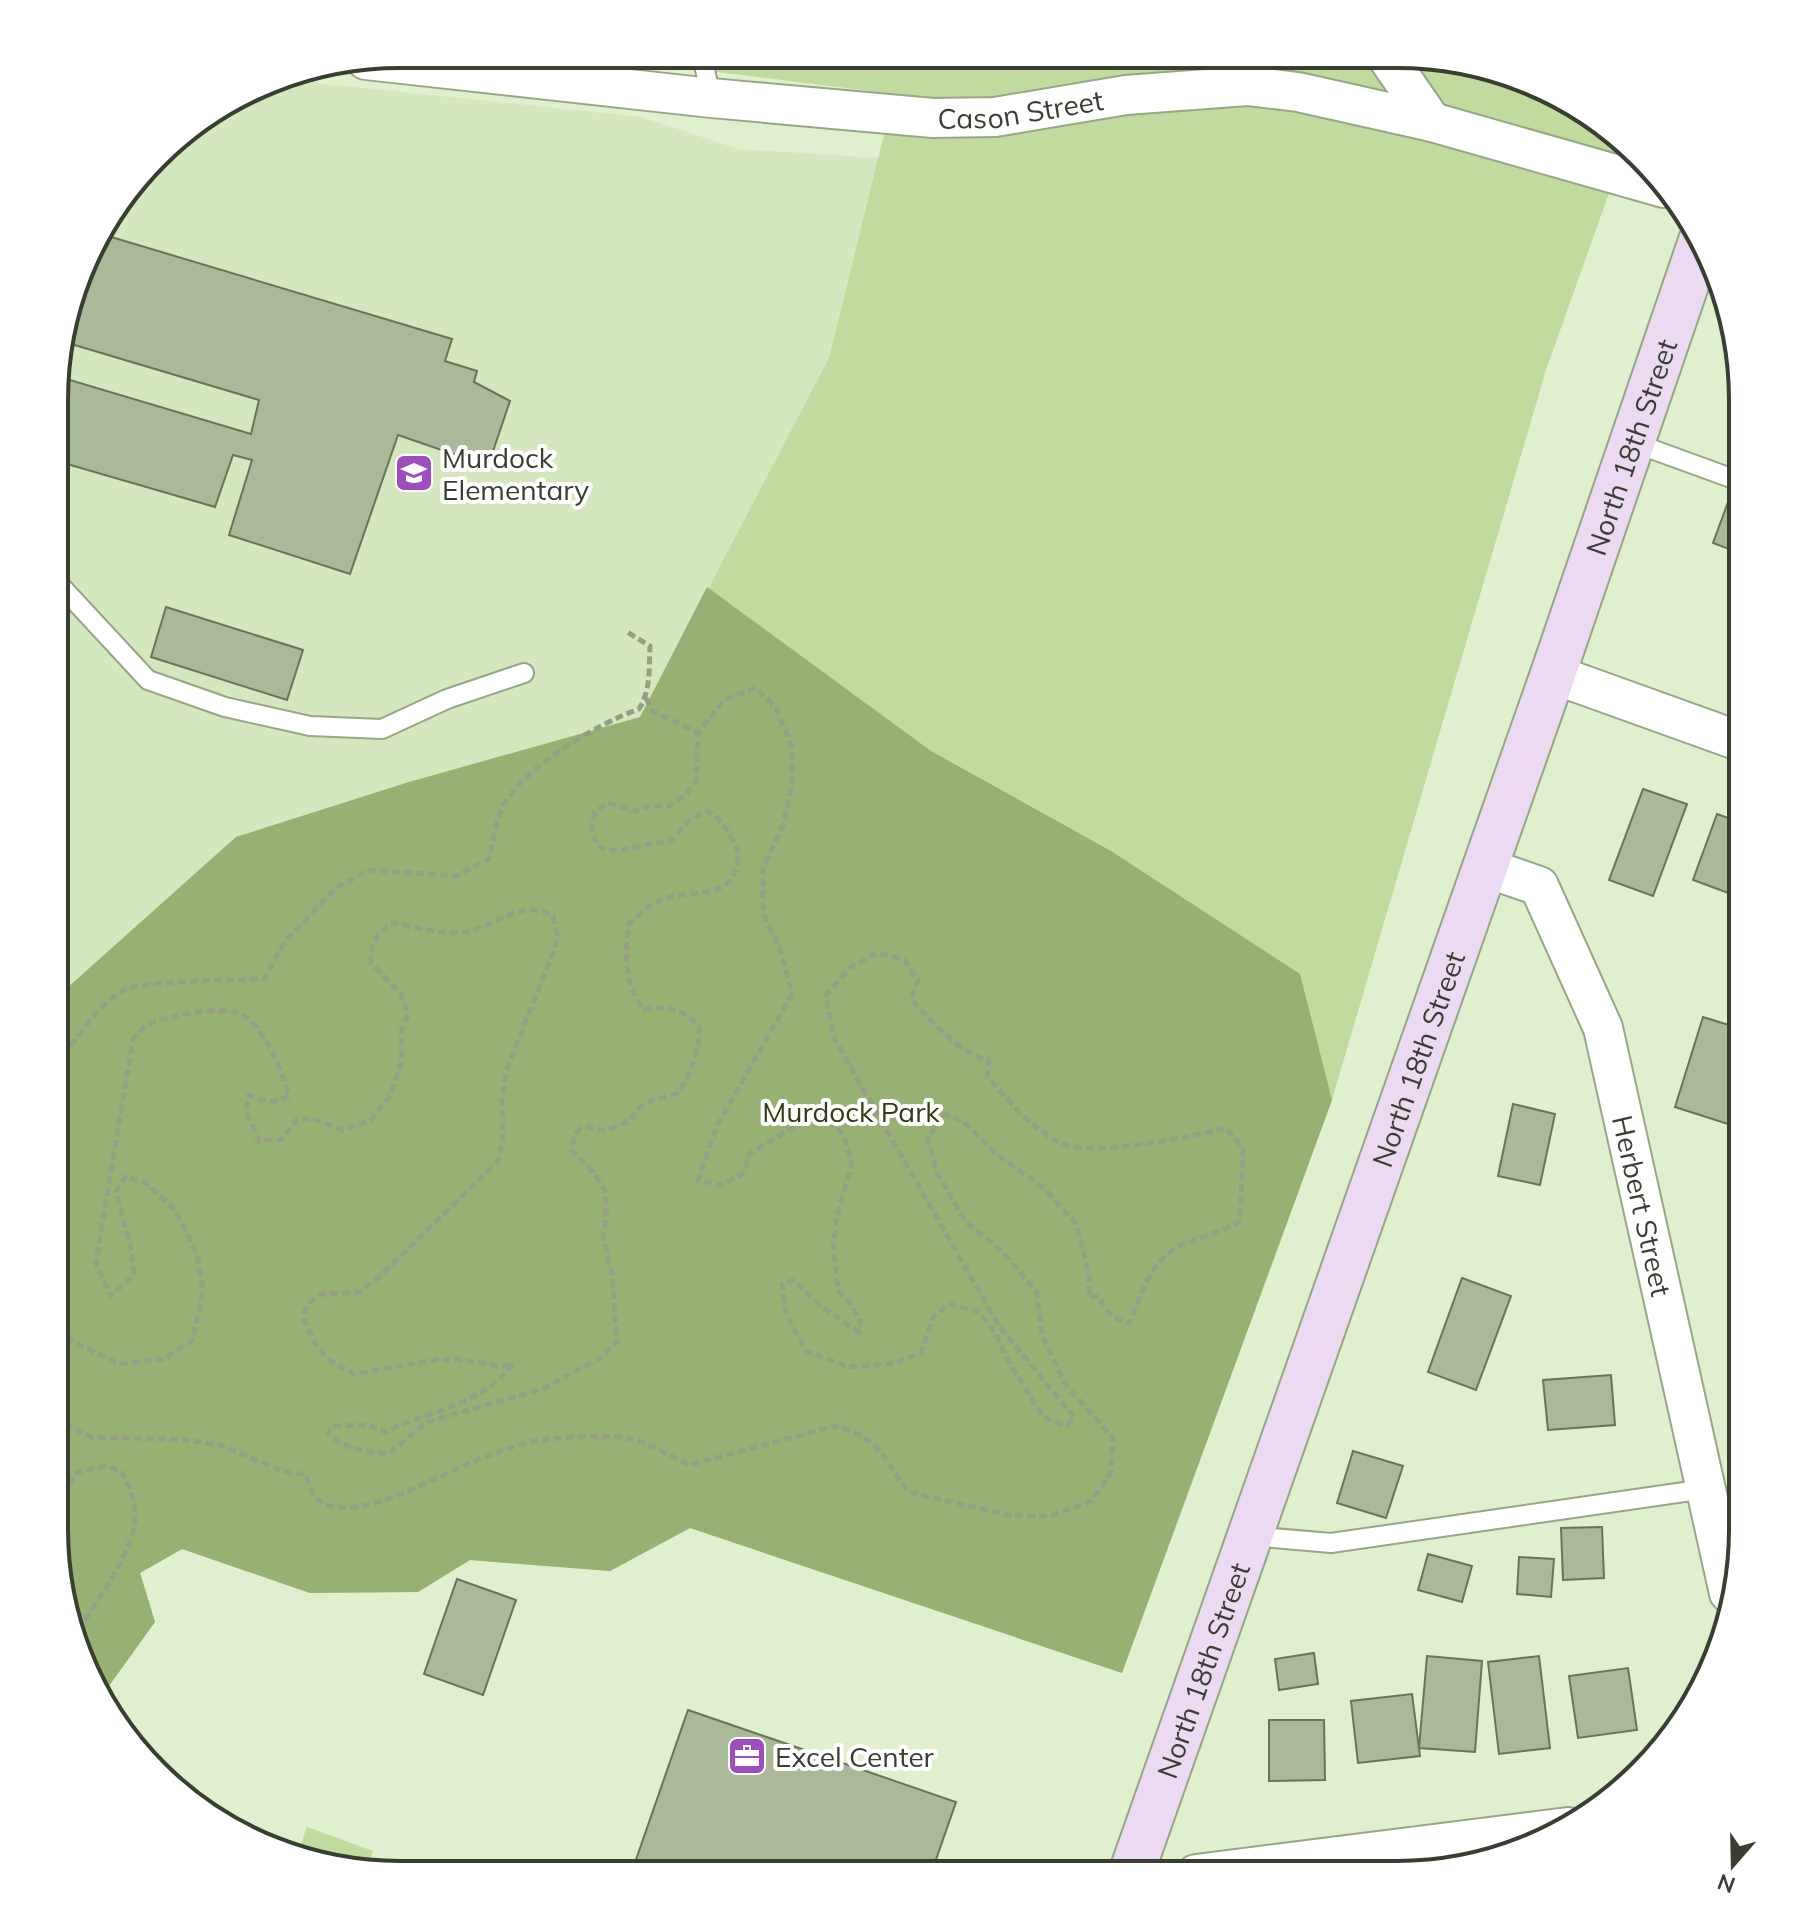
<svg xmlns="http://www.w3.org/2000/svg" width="1797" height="1929" font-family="Mulish,sans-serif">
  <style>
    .built { fill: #d5e7be }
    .green { fill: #c0db9d }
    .forest { fill: #97b173 }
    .building { fill: #aab998; stroke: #687556; stroke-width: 2 }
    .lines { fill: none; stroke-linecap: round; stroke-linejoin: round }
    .lane-casing { stroke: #97a685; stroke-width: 22 }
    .street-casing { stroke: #97a685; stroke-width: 42 }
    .secondary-casing { stroke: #97a685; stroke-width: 48 }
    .path { stroke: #949f86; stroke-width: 5; stroke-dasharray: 8 4; stroke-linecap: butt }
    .lane { stroke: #fff; stroke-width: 18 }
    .street { stroke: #fff; stroke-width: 38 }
    .secondary { stroke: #ebdaf2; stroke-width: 44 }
    .labels { text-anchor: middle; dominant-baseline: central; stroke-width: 8; stroke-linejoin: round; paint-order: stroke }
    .street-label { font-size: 28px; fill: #383e30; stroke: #fff }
    .poi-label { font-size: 28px; fill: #383e30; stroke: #fff; text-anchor: start }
    .park-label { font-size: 28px; fill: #2e3f11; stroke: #fff }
    .rim { fill: none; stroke: #383e30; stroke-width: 4 }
  </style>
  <rect width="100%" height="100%" fill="#e0efcd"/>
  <path class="built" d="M278 79 641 117 738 149 879 158 829 358 641 717 409 782 57 997 61 333 100 228 172 140Z"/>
  <g class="green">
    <path d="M573 54 1442 57 1570 101 1624 151 1546 370 1332 1100 1122 1673 690 1528 610 1571 470 1560 418 1592 310 1593 182 1549 140 1573 155 1622 101 1697 73 1641 55 1551 57 997 236 837 409 782 641 717 829 358 894 94Z"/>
    <path d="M307 1827 373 1851 366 1871 299 1850Z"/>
  </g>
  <path class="forest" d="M707 587 931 751 1111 851 1300 974 1332 1100 1122 1673 690 1528 610 1571 470 1560 418 1592 310 1593 182 1549 140 1573 155 1622 101 1697 73 1641 55 1551 57 997 236 837 409 782 640 717Z"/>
  <g class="building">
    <path d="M98 233 452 339 445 361 477 371 474 382 510 401 488 466 398 435 350 574 229 535 252 460 233 455 215 507 60 462V377L251 434 259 400 61 341V333Z"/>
    <path d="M1731 494 1742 498V554L1713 543Z"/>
    <path d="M166 607 303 650 287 700 151 657Z"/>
    <path d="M1643 789 1687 804 1653 896 1609 880Z"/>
    <path d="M1717 814 1742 823V898L1693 880Z"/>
    <path d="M1703 1017 1742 1029V1077L1728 1124 1675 1107Z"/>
    <path d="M1513 1104 1555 1114 1540 1185 1498 1176Z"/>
    <path d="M1462 1278 1511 1296 1476 1390 1428 1372Z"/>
    <path d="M1611 1375 1615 1425 1548 1430 1543 1380Z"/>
    <path d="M1353 1451 1403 1466 1386 1518 1337 1503Z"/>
    <path d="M1602 1527 1604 1578 1563 1580 1561 1528Z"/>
    <path d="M1428 1554 1472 1566 1462 1602 1418 1590Z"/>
    <path d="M1519 1557 1554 1559 1551 1597 1517 1594Z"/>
    <path d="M457 1579 516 1600 483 1695 424 1674Z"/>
    <path d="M1314 1653 1318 1684 1279 1690 1275 1659Z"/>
    <path d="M1427 1656 1482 1661 1475 1752 1419 1748Z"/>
    <path d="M1539 1656 1550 1748 1499 1754 1488 1662Z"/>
    <path d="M1628 1668 1637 1730 1578 1738 1569 1676Z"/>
    <path d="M1412 1694 1420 1756 1358 1763 1351 1701Z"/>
    <path d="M688 1710 956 1802 931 1874H631Z"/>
    <path d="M1269 1720H1324L1325 1780 1269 1781Z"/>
  </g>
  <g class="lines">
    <defs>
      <g id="lane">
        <path d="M702 55 711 98"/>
        <path d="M1632 442 1742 482"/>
        <path d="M59 584 148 680 225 707 310 726 382 729 447 699 524 673"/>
        <path d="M1251 1536 1331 1543 1705 1489"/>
      </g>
      <g id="street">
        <path d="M1387 57 1432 122"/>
        <path id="s1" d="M366 60 711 98 933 118 995 117 1126 95 1247 86 1298 92 1432 122 1664 188"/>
        <path d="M1553 674 1742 742"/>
        <path id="s2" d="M1484 867 1539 886 1603 1028 1729 1593"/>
        <path d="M1196 1874 1568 1827"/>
      </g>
      <g id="secondary">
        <path id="s3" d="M1131 1874 1553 674 1701 241"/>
      </g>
    </defs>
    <use href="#lane" class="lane-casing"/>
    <use href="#street" class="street-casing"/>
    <use href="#secondary" class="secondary-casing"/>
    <g class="path">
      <path d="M646 698 653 711 698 733"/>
      <path d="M57 1065C76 1040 95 1008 122 991 137 980 239 980 264 979L285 941 336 888 369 870 456 876 489 859C493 844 495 826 501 811 517 770 599 723 639 709 651 690 649 668 650 646L627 632"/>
      <path d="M55 1427 61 1422 91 1437 186 1440 220 1445 283 1471 306 1475C308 1482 310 1492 315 1497 347 1530 437 1476 470 1463 490 1455 514 1445 535 1441 557 1437 619 1433 639 1441 656 1447 672 1457 689 1465L835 1426C880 1438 883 1457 908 1492L1008 1515 1050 1516 1092 1501 1111 1472 1113 1438 1065 1384 1042 1335 1036 1291 1001 1250 966 1222 937 1173 928 1140 941 1113 963 1121 996 1154 1044 1188 1077 1225 1089 1277V1297L1099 1296C1106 1313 1113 1319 1130 1323 1138 1301 1150 1266 1170 1252 1191 1238 1218 1235 1240 1221L1243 1149 1226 1128C1192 1137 1091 1157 1061 1143 1031 1129 1010 1101 987 1077L989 1061C955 1049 935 1025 911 999L918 980 904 959 877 953 851 967 826 995 833 1036 997 1323 1074 1417 1067 1426 1043 1417 1006 1357 996 1334 979 1312 949 1304 933 1317 921 1353 895 1363 849 1367 806 1351 786 1314 782 1284 794 1280C813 1301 835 1317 859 1332L860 1320 851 1305 838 1290 833 1245 838 1211 852 1164 844 1135 817 1113 749 1154 744 1173 721 1185 698 1180 717 1126 792 994 781 951 763 914V868L783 825 792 784V747L776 708 756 688 724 700 698 733 696 781 686 795 670 806H649L636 811 608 803 595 812 592 826 596 845 607 850H621L672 840 690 820 707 811C719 815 728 831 734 843 739 850 739 858 737 866 728 901 690 889 664 899 650 903 639 915 629 924 624 955 625 985 644 1010 665 1004 684 1010 699 1026 700 1052 692 1071 678 1093 659 1100 639 1100 631 1120 622 1124 611 1130 600 1130 596 1130 592 1127 588 1127 574 1127 573 1140 572 1151L596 1176 606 1193V1219L603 1236 612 1273 617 1342 602 1357 542 1389 427 1422 388 1454C365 1451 345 1450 328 1433L334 1426 367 1425 386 1432C427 1410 483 1406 512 1365L510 1362 503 1367 457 1359 435 1360 354 1374 329 1360 317 1347 304 1320 305 1310 311 1301 322 1294 359 1292 378 1278 498 1161 503 1139 502 1099 506 1071 555 948 557 935 553 916C522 898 496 926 466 932 445 936 413 926 392 923 375 935 371 943 371 963L401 994 408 1014 401 1032 402 1060 390 1096 370 1121 342 1130 320 1121 298 1118 283 1139 259 1141 246 1110 249 1095C264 1102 274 1104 289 1096 283 1073 262 1020 238 1013 221 1008 199 1011 182 1015 157 1021 150 1019 133 1039L96 1263 111 1296 134 1274 131 1249 116 1191 126 1176 146 1183 176 1211 197 1254 203 1290 192 1341 163 1359 120 1364 56 1334"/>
      <path d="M55 1504 78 1472 105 1466 121 1471C130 1486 135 1500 135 1518 136 1549 90 1612 72 1639"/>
    </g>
    <use href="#lane" class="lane"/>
    <use href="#street" class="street"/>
    <use href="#secondary" class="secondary"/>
  </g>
  <defs>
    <symbol id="school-square" viewBox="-11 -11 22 22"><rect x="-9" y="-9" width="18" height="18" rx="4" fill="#9e4dbd" stroke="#fff"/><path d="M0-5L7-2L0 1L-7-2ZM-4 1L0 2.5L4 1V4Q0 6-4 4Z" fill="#fff"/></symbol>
    <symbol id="office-square" viewBox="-11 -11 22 22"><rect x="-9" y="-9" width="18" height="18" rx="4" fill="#9e4dbd" stroke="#fff"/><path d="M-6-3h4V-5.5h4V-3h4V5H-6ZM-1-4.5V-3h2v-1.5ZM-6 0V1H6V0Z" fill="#fff"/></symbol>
  </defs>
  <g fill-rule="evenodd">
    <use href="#school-square" x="392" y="451" width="44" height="44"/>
    <use href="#office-square" x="725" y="1734" width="44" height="44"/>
  </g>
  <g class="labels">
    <g class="street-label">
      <text stroke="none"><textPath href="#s1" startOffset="658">Cason Street</textPath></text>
      <text stroke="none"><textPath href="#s3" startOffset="1512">North 18th Street</textPath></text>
      <text stroke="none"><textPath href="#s3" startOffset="864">North 18th Street</textPath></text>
      <text stroke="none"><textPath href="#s2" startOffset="396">Herbert Street</textPath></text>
      <text stroke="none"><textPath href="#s3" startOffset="216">North 18th Street</textPath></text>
    </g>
    <g class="poi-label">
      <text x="442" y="457">Murdock<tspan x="442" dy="32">Elementary</tspan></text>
      <text x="775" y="1756">Excel Center</text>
    </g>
    <g class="park-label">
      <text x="851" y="1111">Murdock Park</text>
    </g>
  </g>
  <path d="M0 0H1797V1929H0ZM400 68H1397A332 332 0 0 1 1729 400V1529A332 332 0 0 1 1397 1861H400A332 332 0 0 1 68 1529V400A332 332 0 0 1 400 68Z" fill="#fff" fill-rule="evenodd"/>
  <path class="rim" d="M400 68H1397A332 332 0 0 1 1729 400V1529A332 332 0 0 1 1397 1861H400A332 332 0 0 1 68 1529V400A332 332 0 0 1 400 68Z"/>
  <g transform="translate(1733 1865) rotate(200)" stroke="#ffffff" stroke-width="6" paint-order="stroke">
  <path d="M0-6L14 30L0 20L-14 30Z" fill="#383e30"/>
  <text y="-12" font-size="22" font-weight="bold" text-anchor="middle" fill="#383e30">N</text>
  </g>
</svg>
